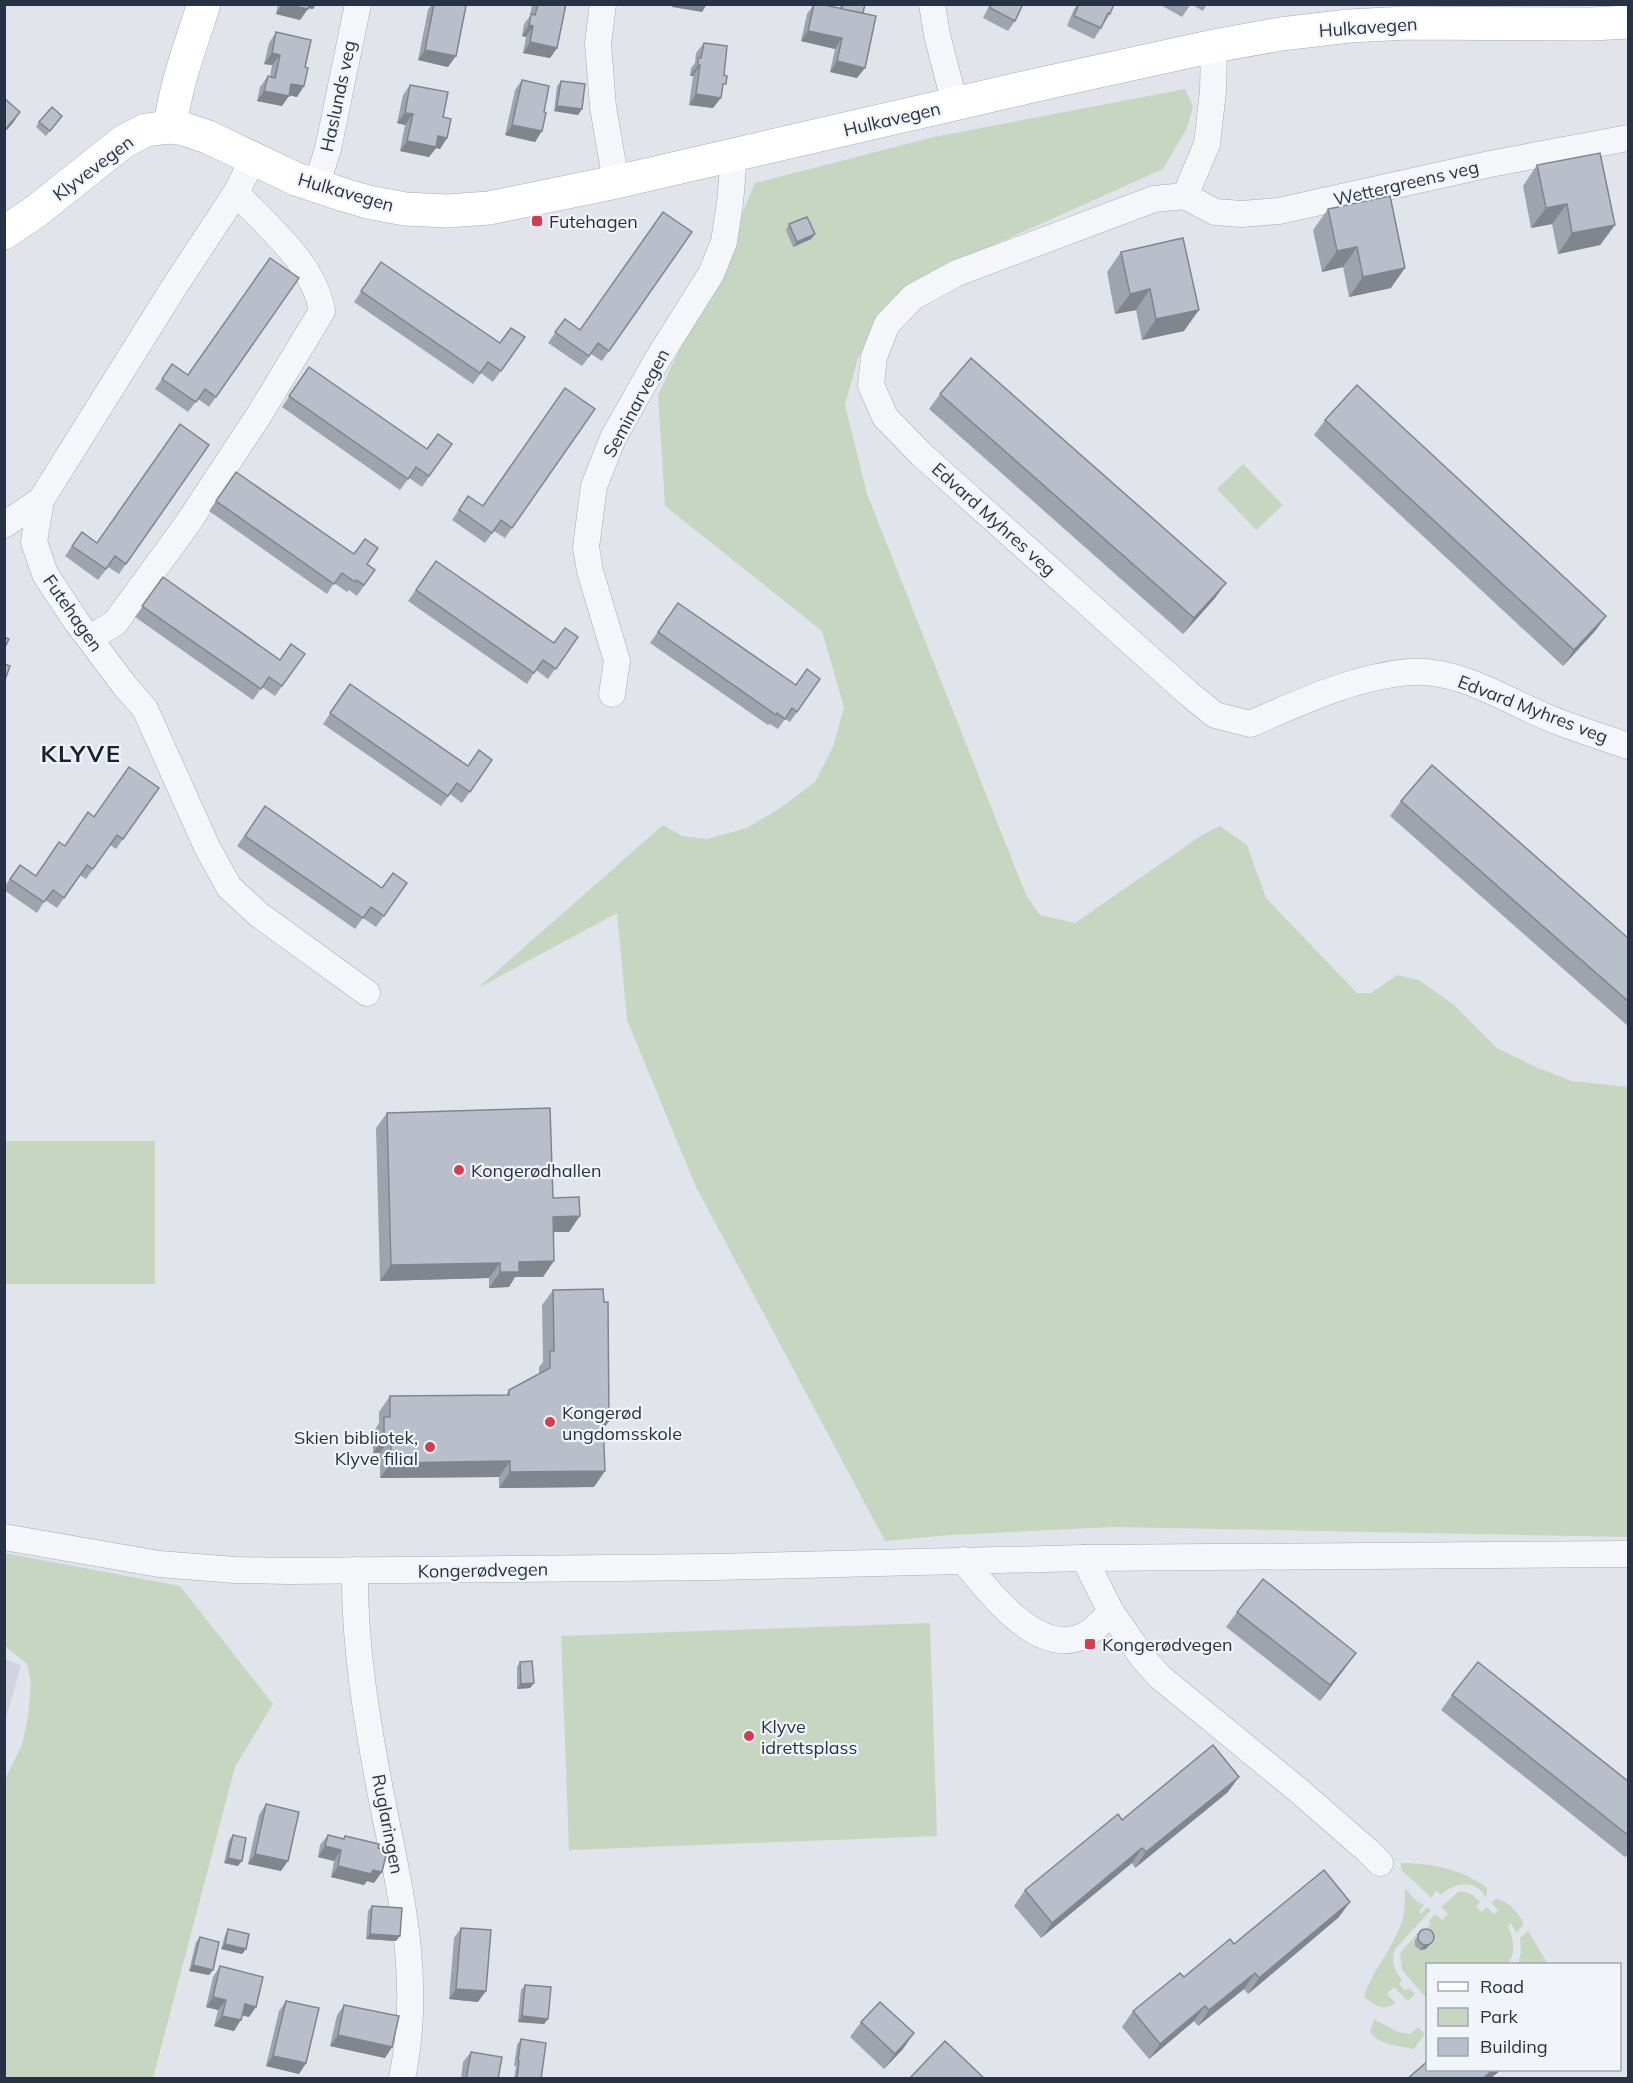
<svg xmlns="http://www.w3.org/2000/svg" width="1633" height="2083" font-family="Mulish,sans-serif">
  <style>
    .built { fill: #cfd4de }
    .green { fill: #c6d6c1 }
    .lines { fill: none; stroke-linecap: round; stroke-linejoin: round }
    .street-casing { stroke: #a5acb6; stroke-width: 27 }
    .secondary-casing { stroke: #a5acb6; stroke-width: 34 }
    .street { stroke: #f5f6f9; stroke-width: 26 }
    .secondary { stroke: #fff; stroke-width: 33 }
    .wall { fill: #9ea3ae }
    .shaded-wall { fill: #81858d }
    .building { fill: #b8beca; stroke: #81858d; stroke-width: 1.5 }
    .poi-dot { fill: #dd394e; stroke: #f1f4f8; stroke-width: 2 }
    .labels { text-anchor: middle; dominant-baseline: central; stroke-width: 4.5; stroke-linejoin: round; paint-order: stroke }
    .street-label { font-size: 18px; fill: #273245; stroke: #f1f4f8 }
    .poi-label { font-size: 18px; fill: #273245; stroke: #f1f4f8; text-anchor: start }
    .district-label { font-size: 24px; font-weight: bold; letter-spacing: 1.5px; fill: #1a2336; stroke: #f1f4f8 }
  </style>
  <rect width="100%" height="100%" fill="#e1e5eb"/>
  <path class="built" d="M5 1659 21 1665 5 1722 4 1659Z"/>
  <g class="green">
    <path d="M1185 89 1193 106 1187 128 1163 169 929 274 894 298 858 358 845 405 867 494 1026 895 1040 915 1075 923 1202 835 1220 826 1247 845 1266 898 1357 993H1371L1397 975 1419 980 1454 1005 1497 1048 1538 1068 1572 1081 1628 1087V1537L1113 1527 950 1535 885 1541 696 1187 627 1020 617 913 478 988 663 825 682 836 707 839 747 828 780 808 815 782 833 747 844 707 822 631 665 506 658 395 726 251 755 183 934 137Z"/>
    <path d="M1243 464 1283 505 1256 530 1217 489Z"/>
    <rect x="5" y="1141" width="150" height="143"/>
    <path d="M4 1553 180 1586 273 1704 235 1767 153 2078H5V1779L22 1745 28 1717 31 1682 27 1664 5 1646Z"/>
    <path d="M930 1623 937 1836 569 1850 561 1636Z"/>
    <path d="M1401 1863C1432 1863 1462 1869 1487 1888V1895L1485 1897C1476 1879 1454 1882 1441 1895L1436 1891 1431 1898C1422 1888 1411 1879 1401 1870Z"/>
    <path d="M1405 1888 1416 1901 1424 1905 1419 1912 1421 1914 1427 1907 1431 1910 1395 1949C1391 1961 1394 1970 1402 1980L1399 1984 1405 1991 1409 1988 1415 1994 1408 2001 1394 1987 1387 1994 1395 2003C1384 2012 1374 2005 1364 1997 1372 1970 1393 1949 1402 1921 1406 1910 1404 1899 1405 1888Z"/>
    <path d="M1458 1892C1468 1890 1473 1895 1480 1902L1476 1907 1482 1912 1486 1907 1494 1914 1498 1910 1491 1903 1496 1899C1509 1901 1518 1913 1524 1924L1516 1933 1511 1923 1508 1927C1514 1940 1516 1952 1508 1964H1428L1427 1999 1402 1970 1400 1953 1422 1928 1426 1929 1430 1925 1429 1921 1435 1914 1442 1920 1448 1914 1441 1907Z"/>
    <path d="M1528 1931 1548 1964H1518L1521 1952 1520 1938Z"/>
    <path d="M1374 2019 1398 2032 1410 2034 1418 2027 1425 2034 1414 2049C1399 2046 1379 2045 1370 2032Z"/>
  </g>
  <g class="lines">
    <defs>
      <g id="street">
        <path d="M603 4 598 43 603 107 616 182"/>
        <path d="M932 4 937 35 955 104"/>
        <path d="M1214 46 1213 91 1207 144 1185 196 1154 199 957 273 913 297 887 324 874 357 871 385 885 417 922 455 1188 693 1215 715 1250 724C1301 702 1353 677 1409 672 1459 668 1507 701 1551 719 1576 729 1603 737 1628 746"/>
        <path d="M253 159 236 193 176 284 41 500 34 542 45 574 76 621 125 686 145 709 207 847 229 887 258 914 367 993"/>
        <path d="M316 186 328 149 358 4"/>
        <path d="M1185 196 1215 212 1242 214 1279 211 1490 164 1628 138"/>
        <path d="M4 525 41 500"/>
        <path d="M90 638 115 623 188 523 259 415 322 311C314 263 268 227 236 193"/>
        <path d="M612 694 617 661 590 571 586 547 594 486 613 438 657 360 711 274 724 242 730 203 734 156"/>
        <path d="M4 1537 159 1564 235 1570 289 1571 716 1567 1084 1558 1628 1554"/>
        <path d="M1084 1558 1111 1612 1143 1658 1160 1677 1298 1790 1368 1851 1380 1863"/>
        <path d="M963 1560C987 1590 1038 1658 1083 1636 1094 1631 1102 1621 1111 1612"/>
        <path d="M355 1570C354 1645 367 1722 381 1795 400 1891 423 1981 402 2078"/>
      </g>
      <g id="secondary">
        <path d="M170 127C176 83 190 47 204 4"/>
        <path d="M4 233 35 212 123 142 146 130 170 127 184 129 208 137 296 179 344 195 368 202 405 209 447 211 489 208 616 182 1045 83 1214 46 1281 34 1349 26 1408 23 1592 24 1628 22"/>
      </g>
    </defs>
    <use href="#street" class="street-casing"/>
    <use href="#secondary" class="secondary-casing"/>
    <use href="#street" class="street"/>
    <use href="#secondary" class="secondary"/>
  </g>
  <g class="wall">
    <path d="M278 4H316L313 9 308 8 300 20 276 14Z"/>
    <path d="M432 4H461L448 67 418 60 428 10Z"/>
    <path d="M532 4H566L557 48 550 58 523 53 526 37 522 36 524 24 530 16Z"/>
    <path d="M814 4H820L840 8V4H865L863 13 857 78 830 72 835 49 801 41 807 14Z"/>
    <path d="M990 4H1023L1015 21 1008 31 983 18Z"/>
    <path d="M1078 4H1114L1110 14 1094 39 1067 26 1074 9Z"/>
    <path d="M1159 4H1191L1182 17Z"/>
    <path d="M1191 4H1207L1203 11Z"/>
    <path d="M276 32 305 67 304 86 297 97 289 95 282 106 257 101 260 87 268 76 270 77 272 65 264 64 269 43Z"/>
    <path d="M704 43 722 90 713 108 689 105 693 76H690L691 68 695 63 696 53Z"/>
    <path d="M522 80 544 112 542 131 535 142 505 135 515 90Z"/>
    <path d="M561 81 582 109 578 115 554 111 557 86Z"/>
    <path d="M410 85 443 117 447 138 440 149 436 148 429 157 400 151 405 125 397 123 403 95Z"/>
    <path d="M58 121 46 136 36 127 39 122Z"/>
    <path d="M1537 165 1615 225 1600 245 1558 254 1552 224 1531 228 1523 186Z"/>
    <path d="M1328 209 1391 288 1349 297 1343 267 1322 272 1313 230Z"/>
    <path d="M789 224 815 234 811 239 793 247 786 230Z"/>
    <path d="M692 232 602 361 591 354 582 366 548 343 565 319 580 330Z"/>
    <path d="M1121 252 1184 331 1142 340 1136 310 1115 314 1107 272Z"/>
    <path d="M381 262 500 343 525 337 493 382 481 373 473 384 354 302Z"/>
    <path d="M299 278 209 407 198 399 188 412 155 389 172 364 188 375Z"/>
    <path d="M309 367 427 449 452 444 422 487 409 478 400 490 282 407Z"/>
    <path d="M940 394 1215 598 1183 634 929 409Z"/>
    <path d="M595 409 505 538 494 531 485 543 452 520 468 496 483 506Z"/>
    <path d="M1325 420 1606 616 1595 631 1563 666 1314 435Z"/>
    <path d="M209 445 119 574 108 567 98 580 65 556 82 532 97 543Z"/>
    <path d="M236 472 367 564 368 580 357 596 349 590 347 592 334 583 327 594 209 511Z"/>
    <path d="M436 561 554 643 578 637 548 679 536 670 527 684 408 601Z"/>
    <path d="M163 577 280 660 305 654 275 696 262 687 253 700 135 617Z"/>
    <path d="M678 603 796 685 820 679 790 722 785 719 778 729 770 724 768 725 650 643Z"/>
    <path d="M350 684 468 766 492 760 462 803 450 794 441 806 323 724Z"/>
    <path d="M159 788 116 849 110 845 86 879 80 875 57 908 45 900 37 913 4 890V887L20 865 36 876 94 817Z"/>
    <path d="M1401 801 1629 939V1027L1390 816Z"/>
    <path d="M265 806 382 888 407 883 376 927 363 918 355 929 237 846Z"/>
    <path d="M387 1113 553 1198 569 1232H554L543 1277H515L509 1287 489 1288V1278L380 1281 376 1128Z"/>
    <path d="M553 1290 609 1421 604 1428 594 1487 499 1488V1477L380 1478V1453H373V1433L379 1423V1412L390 1396 506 1395 509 1390 539 1374V1367L543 1362 542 1305Z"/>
    <path d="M1237 1612 1345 1668 1320 1701 1226 1627Z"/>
    <path d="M520 1662 534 1683 530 1688 517 1689V1667Z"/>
    <path d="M1452 1695 1629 1782V1854L1625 1857 1441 1710Z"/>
    <path d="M1228 1792 1135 1868 1132 1863 1041 1938 1014 1906 1025 1890 1122 1820Z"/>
    <path d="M266 1804 281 1871 248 1864 259 1815Z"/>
    <path d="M233 1835 238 1866 224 1863 229 1840Z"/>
    <path d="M328 1835 343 1839 345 1836 378 1848 374 1883 367 1881 364 1885 331 1877 334 1861 318 1857 320 1845Z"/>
    <path d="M372 1906 396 1941 366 1939 368 1911Z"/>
    <path d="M1339 1917 1248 1994 1244 1989 1198 2026 1194 2021 1149 2059 1122 2027 1133 2011 1234 1944Z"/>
    <path d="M461 1928 478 2002 449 1999 454 1938Z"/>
    <path d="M228 1929 246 1949 242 1954 221 1949 225 1935Z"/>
    <path d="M1422 1930 1426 1949 1420 1950 1415 1946V1940Z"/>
    <path d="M200 1937 209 1975 189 1971 196 1942Z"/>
    <path d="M220 1966 249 2017 242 2015 234 2031 214 2026 218 2010 206 2007 213 1977Z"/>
    <path d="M525 1985 548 2019 544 2024 518 2022 521 1990Z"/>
    <path d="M286 2001 306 2063 299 2074 266 2066 279 2011Z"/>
    <path d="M344 2005 392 2047 385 2058 330 2046 337 2015Z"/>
    <path d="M861 2022 903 2049 884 2069 850 2037Z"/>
    <path d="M521 2039 541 2079H514L516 2066H514L517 2045Z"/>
    <path d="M471 2052 498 2079H461L463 2062Z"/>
  </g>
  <g class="shaded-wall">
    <path d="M282 4H285L308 9 300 20 276 14Z"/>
    <path d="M305 4H316L313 9 303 7Z"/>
    <path d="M673 4H707L702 12 672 7Z"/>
    <path d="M529 25 533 26 526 37 522 36Z"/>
    <path d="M808 31 842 38 835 49 801 41Z"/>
    <path d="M530 42 557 48 550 58 523 53Z"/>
    <path d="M425 50 456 56 448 67 418 60Z"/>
    <path d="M272 53 280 55 272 65 264 64Z"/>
    <path d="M837 61 865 68 857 78 830 72Z"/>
    <path d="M698 65H700L693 76H690Z"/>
    <path d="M291 84 304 86 297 97 284 94Z"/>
    <path d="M264 91 289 96 282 106 257 101Z"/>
    <path d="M696 94 721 98 713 108 689 105Z"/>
    <path d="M557 106 582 109 578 115 554 111Z"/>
    <path d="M20 112 13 123 4 133V131Z"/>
    <path d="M405 113 413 114 405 125 397 123Z"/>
    <path d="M512 125 542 131 535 142 505 135Z"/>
    <path d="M438 136 447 138 440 149 436 148 429 157 400 151 407 141Z"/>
    <path d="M1567 204 1552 224 1531 228 1546 208Z"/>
    <path d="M1615 225 1600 245 1558 254 1572 233Z"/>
    <path d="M815 234 811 239 793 247 797 242Z"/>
    <path d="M1357 247 1343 267 1322 272 1337 251Z"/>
    <path d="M1405 268 1391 288 1349 297 1363 277Z"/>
    <path d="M1150 289 1136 310 1115 314 1130 294Z"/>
    <path d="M1199 310 1184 331 1142 340 1156 319Z"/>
    <path d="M1226 583 1215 598 1183 634 1194 618Z"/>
    <path d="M1606 616 1595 631 1563 666 1574 650Z"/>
    <path d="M580 1216 569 1232H542L553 1217Z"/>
    <path d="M554 1261 543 1277H515L509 1287 489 1288 500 1272 519 1262Z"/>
    <path d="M500 1263 489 1278 380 1281 391 1265Z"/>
    <path d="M603 1421H609L598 1436Z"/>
    <path d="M384 1437H391L380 1453H373Z"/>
    <path d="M510 1461 499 1477 380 1478 391 1463Z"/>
    <path d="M605 1471 594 1487 499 1488 510 1472Z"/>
    <path d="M1356 1653 1345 1668 1320 1701 1330 1685Z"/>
    <path d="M534 1683 530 1688 517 1689 521 1684Z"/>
    <path d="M1239 1777 1228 1792 1135 1868 1146 1852Z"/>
    <path d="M325 1846 341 1850 334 1861 318 1857Z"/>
    <path d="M1142 1848 1132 1863 1041 1938 1052 1923Z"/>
    <path d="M255 1854 288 1861 281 1871 248 1864Z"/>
    <path d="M228 1858 242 1861 238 1866 224 1863Z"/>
    <path d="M338 1866 373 1870 382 1872 374 1883 367 1881 364 1885 331 1877Z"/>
    <path d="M1350 1902 1339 1917 1248 1994 1259 1978Z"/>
    <path d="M370 1934 400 1936 396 1941 366 1939Z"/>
    <path d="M225 1944 246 1949 242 1954 221 1949Z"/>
    <path d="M1430 1944 1426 1949 1420 1950 1424 1945Z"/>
    <path d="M193 1965 213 1970 209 1975 189 1971Z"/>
    <path d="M1255 1973 1244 1989 1198 2026 1209 2010Z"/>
    <path d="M456 1989 486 1991 478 2002 449 1999Z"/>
    <path d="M213 1997 226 2000 218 2010 206 2007Z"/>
    <path d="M245 2004 256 2007 249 2017 237 2014Z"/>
    <path d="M1205 2006 1194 2021 1149 2059 1160 2044Z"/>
    <path d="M222 2016 241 2020 234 2031 214 2026Z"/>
    <path d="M522 2016 548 2019 544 2024 518 2022Z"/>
    <path d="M914 2033 903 2049 884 2069 895 2054Z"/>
    <path d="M338 2035 392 2047 385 2058 330 2046Z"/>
    <path d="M273 2056 306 2063 299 2074 266 2066Z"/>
    <path d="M1493 2070H1501L1490 2079H1482Z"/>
  </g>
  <g class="building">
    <path d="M285 4H309L308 9Z"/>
    <path d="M434 4H461L466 6 456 56 425 50Z"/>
    <path d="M538 4H566L557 48 530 42 533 26 529 25 531 14 535 15Z"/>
    <path d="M814 4H820L876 16 865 68 837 61 842 38 808 31Z"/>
    <path d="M843 4H865L863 13 842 9Z"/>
    <path d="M992 4H1023L1015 21 990 8Z"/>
    <path d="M1079 4H1114L1110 14 1108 13 1101 28 1074 16Z"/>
    <path d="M276 32 311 40 305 67 308 68 304 86 291 84 289 96 264 91 268 76 275 78 280 55 272 53Z"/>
    <path d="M704 43 727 46 724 75 727 76 726 84H723L721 98 696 94 700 65H698V58H701Z"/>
    <path d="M522 80 549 86 544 112 546 113 542 131 512 125Z"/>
    <path d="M561 81 585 84 582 109 557 106Z"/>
    <path d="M410 85 448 92 443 117 451 119 447 138 438 136 436 147 407 141 413 114 405 113Z"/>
    <path d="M4 98 20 112 4 131Z"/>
    <path d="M52 107 62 116 50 131 39 122Z"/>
    <path d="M1600 153 1615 225 1572 233 1567 204 1546 208 1537 165Z"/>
    <path d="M1390 196 1405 268 1363 277 1357 247 1337 251 1328 209Z"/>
    <path d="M663 212 692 232 609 351 598 343 589 356 555 332 565 319 580 330Z"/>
    <path d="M807 217 815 234 797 242 789 224Z"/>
    <path d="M1183 238 1199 310 1156 319 1150 289 1130 294 1121 252Z"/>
    <path d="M270 258 299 278 216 397 205 389 196 402 162 379 172 364 188 375Z"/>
    <path d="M381 262 500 343 511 328 525 337 501 371 488 362 480 373 361 291Z"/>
    <path d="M971 358 1226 583 1194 618 940 394Z"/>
    <path d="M309 367 427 449 438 434 452 444 429 476 416 467 408 479 289 396Z"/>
    <path d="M1357 385 1606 616 1574 650 1325 420Z"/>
    <path d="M565 388 595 409 512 528 501 520 492 533 459 510 468 496 483 506Z"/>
    <path d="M180 424 209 445 126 564 115 556 106 569 72 546 82 532 97 543Z"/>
    <path d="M236 472 354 554 365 539 378 548 367 564 375 570 364 585 356 580 355 582 342 573 334 584 216 501Z"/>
    <path d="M436 561 554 643 565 628 578 637 556 669 543 660 534 673 416 590Z"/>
    <path d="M163 577 280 660 291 644 305 654 282 686 269 677 261 689 142 606Z"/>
    <path d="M678 603 796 685 807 669 820 679 797 712 792 708 785 719 777 713 776 715 658 632Z"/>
    <path d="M4 637 9 639 4 649Z"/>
    <path d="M4 664 10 666 5 680H4Z"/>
    <path d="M350 684 468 766 479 750 492 760 470 792 457 783 448 796 330 713Z"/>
    <path d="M1432 765 1629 939V1002L1401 801Z"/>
    <path d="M129 767 159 788 123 839 117 835 93 869 87 865 64 898 53 890 44 902 10 879 20 865 36 876 59 842 65 846 88 812 94 817Z"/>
    <path d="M265 806 382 888 393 873 407 883 384 916 371 907 363 918 245 836Z"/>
    <path d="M550 1108 553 1198 579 1197 580 1216 553 1217 554 1261 519 1262V1272H500V1263L391 1265 387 1113Z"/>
    <path d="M603 1289 604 1302H608L609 1421H603L605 1471 510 1472V1461L391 1463V1437H384V1417H390V1396L509 1395V1390L550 1368V1351H554L553 1290Z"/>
    <path d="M1263 1579 1356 1653 1330 1685 1237 1612Z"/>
    <path d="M532 1661 534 1683 521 1684 520 1662Z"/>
    <path d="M1478 1662 1629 1782V1836L1452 1695Z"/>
    <path d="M1213 1745 1239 1777 1146 1852 1142 1848 1052 1923 1025 1890 1118 1814 1122 1820Z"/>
    <path d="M266 1804 299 1812 288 1861 255 1854Z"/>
    <path d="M233 1835 246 1838 242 1861 228 1858Z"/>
    <path d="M328 1835 344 1839 345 1836 379 1844 378 1848 387 1851 382 1872 373 1870 371 1874 338 1866 341 1850 325 1846Z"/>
    <path d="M1324 1870 1350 1902 1259 1978 1255 1973 1209 2010 1205 2006 1160 2044 1133 2011 1180 1973 1184 1977 1230 1939 1234 1944Z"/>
    <path d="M372 1906 402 1908 400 1936 370 1934Z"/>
    <path d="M461 1928 491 1930 486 1991 456 1989Z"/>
    <path d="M228 1929 249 1934 246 1949 225 1944Z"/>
    <circle cx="1426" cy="1937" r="8"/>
    <path d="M200 1937 219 1942 213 1970 193 1965Z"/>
    <path d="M220 1966 263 1977 256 2007 245 2004 241 2020 222 2016 226 2000 213 1997Z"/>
    <path d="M525 1985 551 1987 548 2019 522 2016Z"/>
    <path d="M286 2001 319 2008 306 2063 273 2056Z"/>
    <path d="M880 2002 914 2033 895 2054 861 2022Z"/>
    <path d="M344 2005 399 2016 392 2047 338 2035Z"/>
    <path d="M521 2039 546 2043 541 2079H517L519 2061 518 2060Z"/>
    <path d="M945 2041 985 2079H909Z"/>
    <path d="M471 2052 502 2057 498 2079H466Z"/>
    <path d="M1428 2061V2070H1493L1482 2079H1407Z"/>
  </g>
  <g class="poi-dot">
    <rect x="531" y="215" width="12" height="12" rx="3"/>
    <circle cx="459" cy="1170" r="6"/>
    <circle cx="550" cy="1422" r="6"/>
    <circle cx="430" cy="1447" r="6"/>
    <rect x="1084" y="1638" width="12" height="12" rx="3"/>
    <circle cx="749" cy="1736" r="6"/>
  </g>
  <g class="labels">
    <g class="street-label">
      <text transform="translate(1368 27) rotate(-4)">Hulkavegen</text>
      <text transform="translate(338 96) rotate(-78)">Haslunds veg</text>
      <text transform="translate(892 119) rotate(-13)">Hulkavegen</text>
      <text transform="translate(93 168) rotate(-37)">Klyvevegen</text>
      <text transform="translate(1406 183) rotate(-13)">Wettergreens veg</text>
      <text transform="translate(346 192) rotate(16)">Hulkavegen</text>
      <text transform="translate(636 403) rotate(-62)">Seminarvegen</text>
      <text transform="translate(994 519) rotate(42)">Edvard Myhres veg</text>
      <text transform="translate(73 613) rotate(55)">Futehagen</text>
      <text transform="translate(1533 709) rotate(21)">Edvard Myhres veg</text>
      <text transform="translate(483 1570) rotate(-1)">Kongerødvegen</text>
      <text transform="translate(388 1824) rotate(79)">Ruglaringen</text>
    </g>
    <g class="poi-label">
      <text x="549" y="221">Futehagen</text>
      <text x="471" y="1170">Kongerødhallen</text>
      <text x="562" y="1412">Kongerød<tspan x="562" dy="21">ungdomsskole</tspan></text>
      <text x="418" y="1437" text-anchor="end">Skien bibliotek,<tspan x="418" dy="21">Klyve filial</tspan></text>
      <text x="1102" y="1644">Kongerødvegen</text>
      <text x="761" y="1726">Klyve<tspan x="761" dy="21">idrettsplass</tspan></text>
    </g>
    <g class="district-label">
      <text x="81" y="753">KLYVE</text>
    </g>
  </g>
  <rect width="1633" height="2083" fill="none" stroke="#273245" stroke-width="12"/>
  <rect x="1426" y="1963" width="195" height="108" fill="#f1f4f8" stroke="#a0a6b0" stroke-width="1.5"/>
  <rect x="1438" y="1982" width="30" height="9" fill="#ffffff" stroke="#a0a6b0" stroke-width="1.5"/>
  <text x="1480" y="1993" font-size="18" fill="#273245">Road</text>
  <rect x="1438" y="2008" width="30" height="18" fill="#c6d6c1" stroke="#a0a6b0" stroke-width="1.5"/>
  <text x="1480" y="2023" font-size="18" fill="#273245">Park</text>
  <rect x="1438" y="2038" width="30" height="18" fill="#b8beca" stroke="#a0a6b0" stroke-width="1.5"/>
  <text x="1480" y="2053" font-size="18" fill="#273245">Building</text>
</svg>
